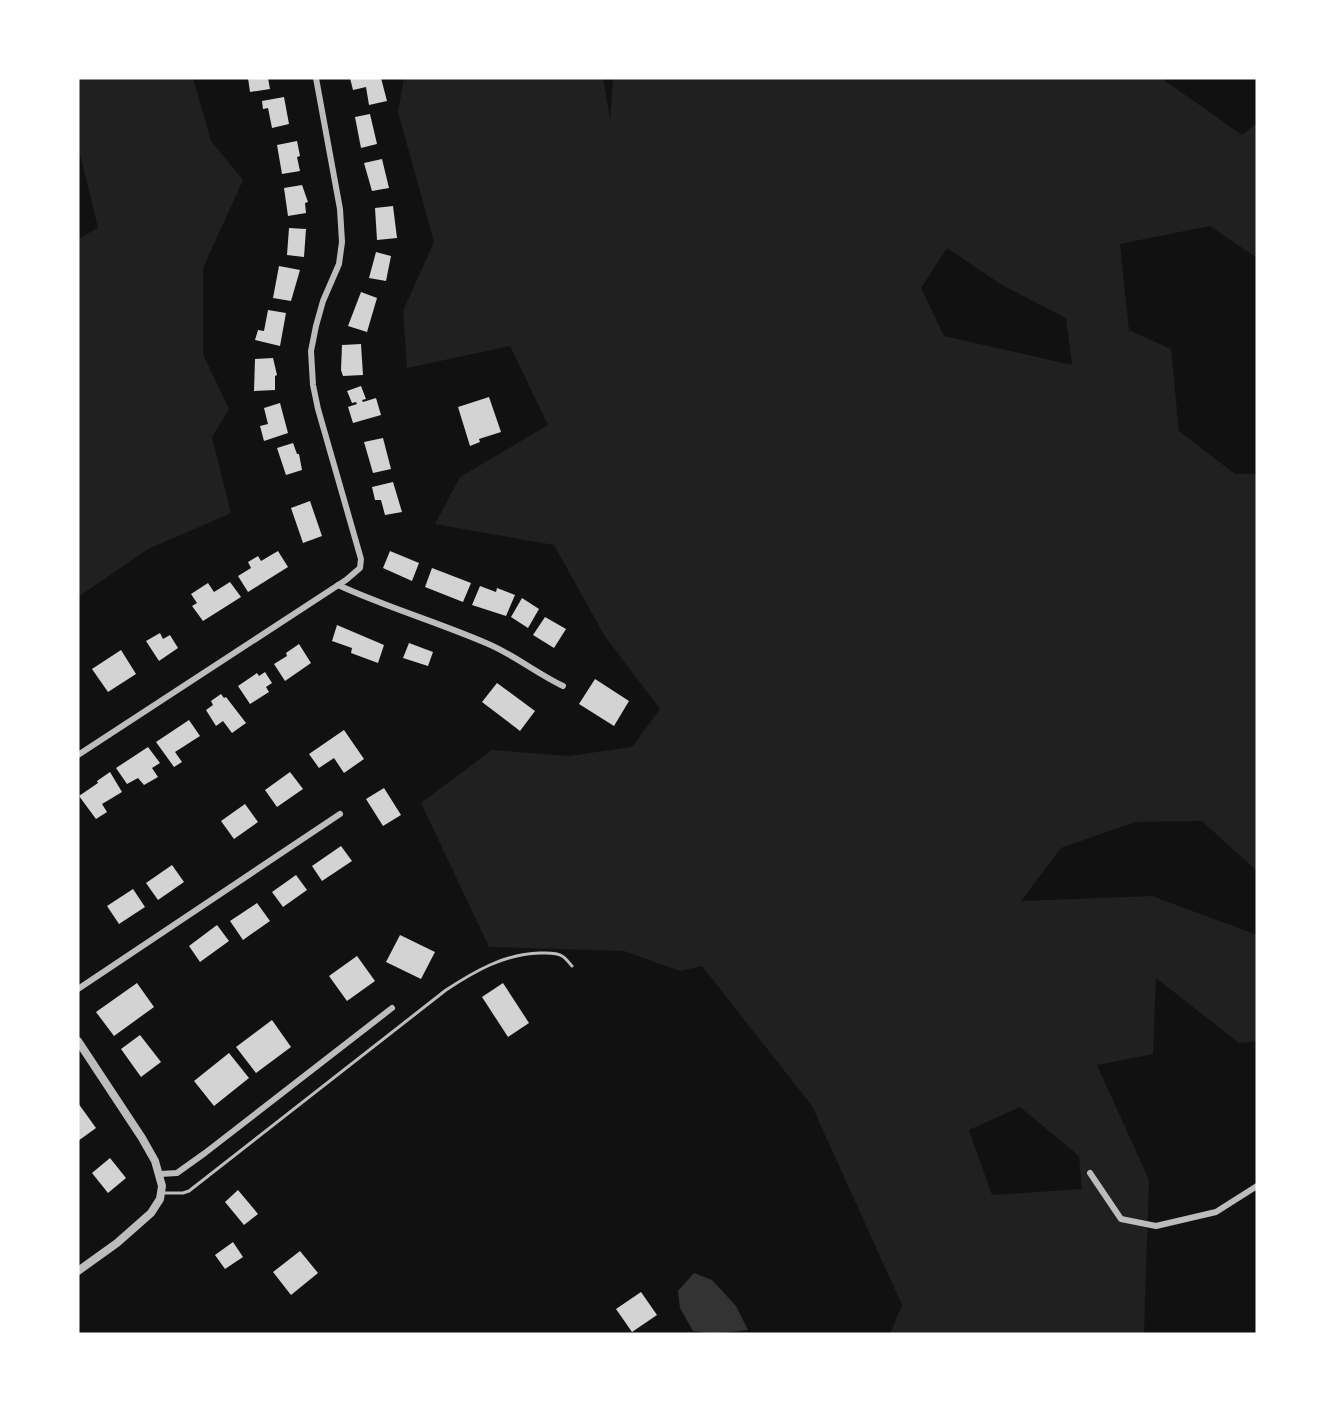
<svg xmlns="http://www.w3.org/2000/svg" width="1335" height="1412" font-family="Quicksand,sans-serif">
  <style>
    .green { fill: #202020; fill-rule: evenodd }
    .water { fill: #333 }
    .building { fill: #d3d3d3 }
    .lines { fill: none; stroke-linecap: round; stroke-linejoin: round }
    .service { stroke: #bcbcbc; stroke-width: 3 }
    .minor { stroke: #bcbcbc; stroke-width: 6 }
    .tertiary { stroke: #bcbcbc; stroke-width: 8 }
  </style>
  <rect width="100%" height="100%" fill="#111"/>
  <g class="green">
    <path d="M78 78H193L211 141 243 180 203 268V354L229 409 212 437 231 513 148 549 78 597V239L98 228 80 154 78 153Z"/>
    <path d="M404 78H603L610 119 613 78H1161L1242 135 1257 123V258L1210 226 1120 244 1129 330 1171 349 1179 431 1235 474H1257V871L1202 821 1135 822 1061 848 1021 901 1152 896 1257 935V1041L1239 1043 1156 978 1153 1054 1097 1065 1149 1180 1144 1334H890L902 1305 812 1106 702 966 680 971 624 951 489 947 421 803 492 750 569 756 632 747 660 709 604 635 554 545 435 524 460 477 548 425 510 346 407 368 403 311 434 242 398 112ZM947 248 1002 285 1066 318 1072 365 944 336 921 288ZM1020 1107 1079 1156 1082 1189 992 1195 969 1130Z"/>
  </g>
  <path class="water" d="M694 1273 712 1280 736 1306 748 1330 715 1334 693 1331 680 1308 678 1291Z"/>
  <g class="building">
    <path d="M248 78H268L270 89 250 92Z"/>
    <path d="M350 78H381L387 101 369 105 366 87 353 90Z"/>
    <path d="M284 97 289 124 272 128 268 108 263 109 262 101Z"/>
    <path d="M370 114 377 144 361 148 355 117Z"/>
    <path d="M297 141 300 156 297 157 300 171 282 174 277 145Z"/>
    <path d="M382 159 389 188 372 191 364 163Z"/>
    <path d="M302 185 308 202 305 203 306 213 288 216 284 188Z"/>
    <path d="M393 206 397 238 377 240 375 208Z"/>
    <path d="M289 228 306 229 304 257 287 255Z"/>
    <path d="M376 252 391 256 386 281 369 278Z"/>
    <path d="M279 266 300 270 291 301 273 298Z"/>
    <path d="M361 292 377 298 367 332 348 326Z"/>
    <path d="M268 310 286 313 280 346 255 340 258 330 264 331Z"/>
    <path d="M361 344 363 375 343 376 341 370 342 345Z"/>
    <path d="M273 358 277 375 275 376V390L254 391 255 359Z"/>
    <path d="M361 386 366 399 362 400 363 402 376 398 381 415 353 423 348 407 357 404 356 402 352 403 347 391Z"/>
    <path d="M489 397 501 432 479 439 480 442 470 446 458 407Z"/>
    <path d="M280 403 288 433 264 441 260 426 268 424 264 408Z"/>
    <path d="M383 438 391 469 373 473 364 442Z"/>
    <path d="M293 443 297 454H299L302 470 286 475 277 448Z"/>
    <path d="M393 482 402 512 385 515 381 500H375L372 487Z"/>
    <path d="M310 501 322 536 303 543 291 508Z"/>
    <path d="M278 551 288 567 248 592 238 576 251 568 248 562 258 556 261 561Z"/>
    <path d="M390 551 419 563 412 581 383 568Z"/>
    <path d="M432 568 471 583 463 602 425 587Z"/>
    <path d="M230 582 241 597 203 621 192 606 197 603 191 594 208 583 214 592Z"/>
    <path d="M480 586 496 592 497 588 515 595 506 616 472 605Z"/>
    <path d="M522 598 539 609 528 628 511 617Z"/>
    <path d="M545 617 566 629 554 648 533 635Z"/>
    <path d="M337 625 384 645 378 663 351 653 352 648 332 641Z"/>
    <path d="M160 633 163 639 170 635 178 648 159 661 146 641Z"/>
    <path d="M409 643 433 652 428 666 403 658Z"/>
    <path d="M299 644 311 663 285 681 274 664 287 656 286 653Z"/>
    <path d="M121 650 136 674 108 692 92 669Z"/>
    <path d="M265 672 272 683 266 687 269 692 250 704 238 686 257 673 259 676Z"/>
    <path d="M595 679 629 701 614 726 579 704Z"/>
    <path d="M497 683 535 711 520 731 482 702Z"/>
    <path d="M221 694 224 698 226 697 246 723 232 733 223 721 216 726 206 710 213 705 211 701Z"/>
    <path d="M189 720 200 736 175 752 182 762 174 767 156 742Z"/>
    <path d="M344 730 364 759 344 773 334 758 319 768 309 754Z"/>
    <path d="M148 747 160 763 152 768 158 777 144 785 138 778 127 784 116 768Z"/>
    <path d="M110 772 122 792 102 804 107 812 96 819 79 796 98 783 97 781Z"/>
    <path d="M290 772 303 789 277 807 265 790Z"/>
    <path d="M384 788 401 815 383 826 366 799Z"/>
    <path d="M245 804 258 822 234 839 221 821Z"/>
    <path d="M341 846 352 861 322 881 312 866Z"/>
    <path d="M172 865 184 882 158 900 146 883Z"/>
    <path d="M296 875 307 890 283 907 272 892Z"/>
    <path d="M133 889 145 907 119 924 107 906Z"/>
    <path d="M257 903 270 921 243 940 230 921Z"/>
    <path d="M217 925 229 941 200 962 189 946Z"/>
    <path d="M400 935 435 952 421 979 386 962Z"/>
    <path d="M357 956 375 981 347 1001 329 976Z"/>
    <path d="M137 983 154 1007 114 1036 96 1012Z"/>
    <path d="M503 983 529 1023 508 1037 482 997Z"/>
    <path d="M272 1020 291 1047 256 1073 236 1047Z"/>
    <path d="M140 1035 161 1062 141 1077 121 1049Z"/>
    <path d="M229 1053 249 1078 214 1106 194 1081Z"/>
    <path d="M78 1103 96 1128 78 1141Z"/>
    <path d="M110 1158 126 1178 108 1193 92 1173Z"/>
    <path d="M238 1190 258 1214 244 1225 225 1202Z"/>
    <path d="M233 1242 243 1257 225 1269 215 1255Z"/>
    <path d="M300 1251 318 1273 291 1295 273 1272Z"/>
    <path d="M641 1292 657 1315 632 1332 616 1309Z"/>
  </g>
  <g class="lines">
    <path class="service" d="M163 1193H183L189 1191 446 990C475 971 504 954 540 953 547 953 556 952 562 956 566 958 569 963 572 966"/>
    <g class="minor">
      <path d="M338 585C386 607 437 622 486 643 513 654 536 673 563 686"/>
      <path d="M78 755 346 580 360 568 361 559 318 409 313 385 311 351 316 326 323 301 339 264 342 242 340 209 316 78"/>
      <path d="M78 989 340 814"/>
      <path d="M1090 1173 1121 1219 1156 1226 1216 1212 1257 1186"/>
      <path d="M160 1174 177 1173 205 1153 392 1008"/>
    </g>
    <path class="tertiary" d="M78 1041 142 1138 155 1161 162 1186 160 1199 151 1213 117 1243 78 1271"/>
  </g>
  <rect width="1335" height="1412" fill="none" stroke="#ffffff" stroke-width="159"/>
</svg>
